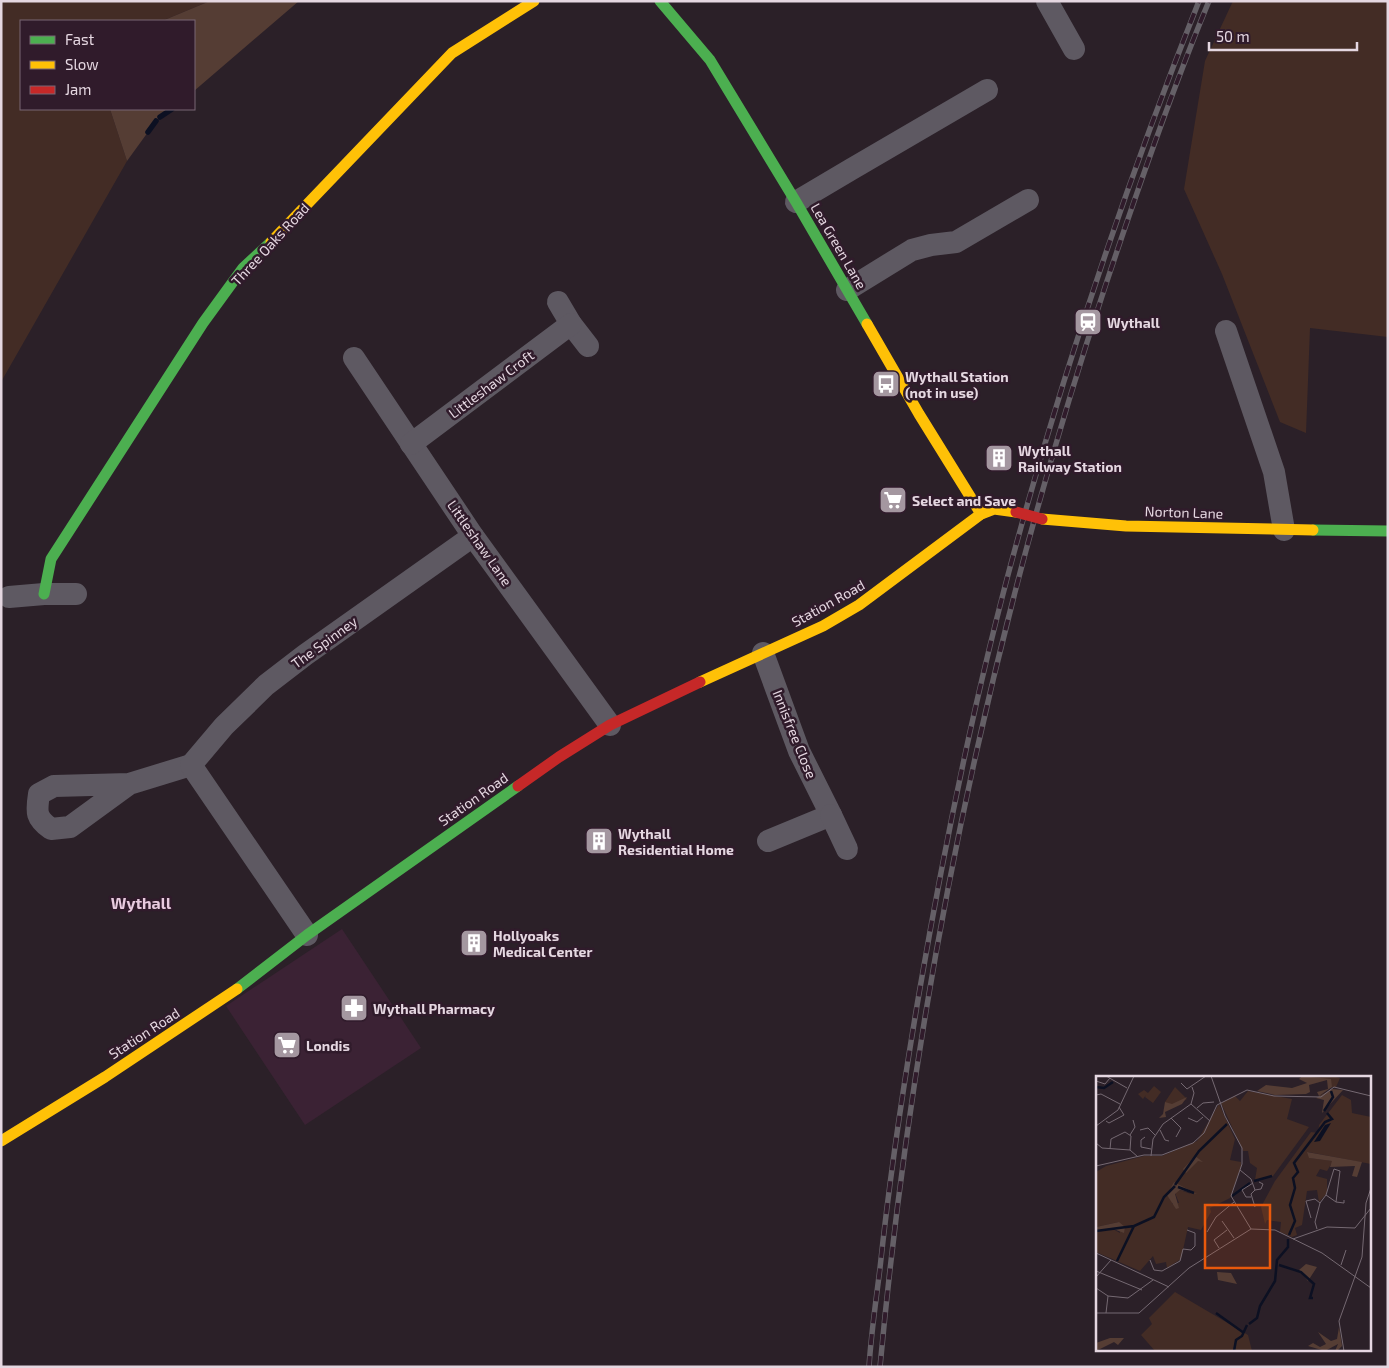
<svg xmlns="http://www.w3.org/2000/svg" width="1389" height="1368" font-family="'Exo 2',sans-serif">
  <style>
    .built { fill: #3b2234 }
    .green { fill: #432c25 }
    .forest { fill: #553d34 }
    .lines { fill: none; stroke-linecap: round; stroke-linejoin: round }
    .stream { stroke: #0c1022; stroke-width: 5.5 }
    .street { stroke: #5e5962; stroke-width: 22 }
    .fast { stroke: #4caf50; stroke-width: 11 }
    .slow { stroke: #ffc107; stroke-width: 11 }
    .jam { stroke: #c62828; stroke-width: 11 }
    .rail-casing { stroke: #656067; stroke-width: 5.5 }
    .rail { stroke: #301b2b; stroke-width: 4; stroke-dasharray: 11; stroke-linecap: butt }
    .jam-bridge { stroke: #c62828; stroke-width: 11 }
    .labels { text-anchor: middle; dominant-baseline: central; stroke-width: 5; stroke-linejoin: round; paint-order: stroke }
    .street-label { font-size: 14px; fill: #e5d7e1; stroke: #301b2b }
    .poi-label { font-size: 14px; font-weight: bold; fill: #e5d7e1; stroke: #301b2b; text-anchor: start }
    .quarter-label { font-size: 16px; font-weight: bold; fill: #e8cbdf; stroke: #301b2b }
    .inset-river { fill: none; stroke: #0c1022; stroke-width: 2.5 }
    .inset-road { fill: none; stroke: #756972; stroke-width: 1 }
    .view { fill: #e8590c; fill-opacity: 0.15; stroke: #e8590c; stroke-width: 2.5 }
    .inset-edge { fill: none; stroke: #e5d7e1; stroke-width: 2.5 }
  </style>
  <rect width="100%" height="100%" fill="#2b2028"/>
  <path class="built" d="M342 929 421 1048 305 1125 226 1006Z"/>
  <g class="green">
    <path d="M1 1H210L162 21H21V109H110L127 161 1 382Z"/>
    <path d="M1233 1H1388V337L1310 328 1306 433 1280 422 1222 274 1184 189 1205 61Z"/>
  </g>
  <g class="forest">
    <path d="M210 1H299L194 91V21H162Z"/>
    <path d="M110 109H172L156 121 127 161Z"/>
  </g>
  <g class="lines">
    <g class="stream">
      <path d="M160 117 172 109"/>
      <path d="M148 132 156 121"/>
    </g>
    <g class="street">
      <path d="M1047 1 1074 49"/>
      <path d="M796 202 850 170 987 90"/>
      <path d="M847 290 912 250 931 245 956 242 1028 200"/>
      <path d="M558 302 571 324 588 346"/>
      <path d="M1226 331 1274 472 1284 530"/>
      <path d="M354 358 473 536 610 725"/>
      <path d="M411 444 571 324"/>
      <path d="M9 597 44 594H76"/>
      <path d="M763 653 799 751 831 815 768 841"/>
      <path d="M129 784 70 827 51 829C36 818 36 813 39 794L54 786 129 784 191 765"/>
      <path d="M831 815 847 849"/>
      <path d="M307 935 191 765 224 726 266 685 305 655 473 536"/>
    </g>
    <g class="fast">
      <path d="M660 1 710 60 796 202 867 324"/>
      <path d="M1313 530 1388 531"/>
      <path d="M44 594 51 559 203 323 243 268 271 242"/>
      <path d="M237 989 307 935 518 786"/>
    </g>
    <g class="slow">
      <path d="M271 242 452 53 534 1"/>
      <path d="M867 324 919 414 981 514"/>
      <path d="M1042 519 1126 526 1313 530"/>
      <path d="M700 682 823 626 859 605 981 514 994 509 1016 512"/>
      <path d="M1 1141 105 1077 237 989"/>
    </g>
    <path class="jam" d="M518 786 559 757 610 725 700 682"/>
    <defs>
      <g id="rail">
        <path d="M869 1367C871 1334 876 1301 880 1268 890 1174 904 1081 920 988 946 837 977 686 1018 538 1068 356 1129 177 1199 1"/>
        <path d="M880 1367C914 1000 989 637 1105 287 1137 191 1170 95 1209 1"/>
      </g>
    </defs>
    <use href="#rail" class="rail-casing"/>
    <use href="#rail" class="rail"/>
    <path class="jam-bridge" d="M1016 512 1042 519"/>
  </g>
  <defs>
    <symbol id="station-square" viewBox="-11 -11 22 22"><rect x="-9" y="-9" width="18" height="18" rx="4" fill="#a497a0" stroke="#301b2b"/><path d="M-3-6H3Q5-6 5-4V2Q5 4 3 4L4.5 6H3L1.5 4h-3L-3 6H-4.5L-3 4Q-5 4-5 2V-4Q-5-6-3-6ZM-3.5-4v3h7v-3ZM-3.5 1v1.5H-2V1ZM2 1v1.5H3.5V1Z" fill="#fff"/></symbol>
    <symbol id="bus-square" viewBox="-11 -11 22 22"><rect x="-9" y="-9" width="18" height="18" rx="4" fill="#a497a0" stroke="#301b2b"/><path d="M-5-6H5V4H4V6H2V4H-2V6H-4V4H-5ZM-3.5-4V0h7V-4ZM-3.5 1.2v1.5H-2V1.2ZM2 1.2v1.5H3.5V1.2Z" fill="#fff"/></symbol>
    <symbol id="building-square" viewBox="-11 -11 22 22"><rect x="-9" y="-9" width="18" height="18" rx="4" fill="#a497a0" stroke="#301b2b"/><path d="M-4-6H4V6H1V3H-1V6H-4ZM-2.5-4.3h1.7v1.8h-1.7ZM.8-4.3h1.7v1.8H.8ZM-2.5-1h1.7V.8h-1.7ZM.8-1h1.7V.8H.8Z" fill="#fff"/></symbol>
    <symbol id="supermarket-square" viewBox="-11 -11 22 22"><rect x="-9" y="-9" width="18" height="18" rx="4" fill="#a497a0" stroke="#301b2b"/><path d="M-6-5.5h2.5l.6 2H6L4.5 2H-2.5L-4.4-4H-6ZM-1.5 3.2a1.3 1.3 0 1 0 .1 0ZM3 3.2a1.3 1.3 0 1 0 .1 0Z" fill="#fff"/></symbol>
    <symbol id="pharmacy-square" viewBox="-11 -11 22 22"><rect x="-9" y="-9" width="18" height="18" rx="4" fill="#a497a0" stroke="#301b2b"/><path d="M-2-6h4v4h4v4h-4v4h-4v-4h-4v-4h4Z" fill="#fff"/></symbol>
  </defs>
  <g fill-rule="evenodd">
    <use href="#station-square" x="1072" y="306" width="32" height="32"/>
    <use href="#bus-square" x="870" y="368" width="32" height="32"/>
    <use href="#building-square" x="983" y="442" width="32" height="32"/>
    <use href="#supermarket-square" x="877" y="484" width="32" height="32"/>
    <use href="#building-square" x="583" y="825" width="32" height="32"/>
    <use href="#building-square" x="458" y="927" width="32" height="32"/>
    <use href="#pharmacy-square" x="338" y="992" width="32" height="32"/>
    <use href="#supermarket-square" x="271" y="1029" width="32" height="32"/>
  </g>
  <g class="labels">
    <g class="street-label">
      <text transform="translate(270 244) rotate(-47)">Three Oaks Road</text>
      <text transform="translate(839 246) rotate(60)">Lea Green Lane</text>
      <text transform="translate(491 384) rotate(-37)">Littleshaw Croft</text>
      <text transform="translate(1184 512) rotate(2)">Norton Lane</text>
      <text transform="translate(480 543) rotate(55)">Littleshaw Lane</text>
      <text transform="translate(828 603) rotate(-29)">Station Road</text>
      <text transform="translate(324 642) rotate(-36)">The Spinney</text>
      <text transform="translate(795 734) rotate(68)">Innisfree Close</text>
      <text transform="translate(473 799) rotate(-35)">Station Road</text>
      <text transform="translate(144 1033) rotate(-33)">Station Road</text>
    </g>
    <g class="poi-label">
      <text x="1107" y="322">Wythall</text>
      <text x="905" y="376">Wythall Station<tspan x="905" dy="16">(not in use)</tspan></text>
      <text x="1018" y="450">Wythall<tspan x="1018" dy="16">Railway Station</tspan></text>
      <text x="912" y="500">Select and Save</text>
      <text x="618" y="833">Wythall<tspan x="618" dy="16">Residential Home</tspan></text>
      <text x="493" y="935">Hollyoaks<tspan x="493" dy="16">Medical Center</tspan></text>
      <text x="373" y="1008">Wythall Pharmacy</text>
      <text x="306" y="1045">Londis</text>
    </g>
    <g class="quarter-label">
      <text x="141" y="902">Wythall</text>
    </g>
  </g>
  <g transform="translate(1096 1076)">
    <rect width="275" height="275" fill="#2b2028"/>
    <path d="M236 0 244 2 240 11H236L231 4 211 1ZM58 10 65 16 57 27 49 21 50 19 47 23 42 18 48 14 52 17ZM79 11 91 23 73 33 69 26ZM152 15 196 23 191 43 213 51 177 100 159 104 161 92 154 87 152 75H147L125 27 139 20 144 25ZM246 19 255 24 256 37 275 41V88L212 76 214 82 237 85 231 95 224 93 220 100 231 103V117L223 126 221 114 211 115 206 149 199 152 201 159 196 161 184 156 185 146 171 144 169 148 165 131 179 105 215 56 222 57 223 49ZM123 28 139 63 134 84 145 86V91L134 122 114 132 115 136 105 154 92 151 85 183 71 192 70 186 60 188 57 180 44 195 0 176V156L15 152 24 157 23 146 0 151V96L10 90 48 80H66L101 65ZM78 106 95 118 84 114 79 117 83 127 76 128ZM79 216 152 259 156 275H59L45 259 56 248 53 242Z" fill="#432c25" fill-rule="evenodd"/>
    <path d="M206 0 235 3 236 11 223 20 221 16 232 13 231 4 213 9 214 16 210 18 179 19 161 15 170 9 196 12 211 7 203 3ZM236 13 247 14 226 37 228 24 220 22ZM91 21 86 28 69 36 70 41 63 42 67 38 69 26 76 28ZM211 76 266 86 261 101 256 100 259 90 234 91 236 85 213 82ZM99 80 107 86 102 85 90 97 87 93ZM78 106 101 118 84 114 79 118 83 132 80 133 71 119ZM23 146 29 151 28 157 15 152 0 156V151ZM210 188 221 191 212 205 203 194ZM121 196 135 197 141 208 122 204ZM243 251 246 270 241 275H239L242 268 229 275 212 270 217 267 224 271 230 268 222 256 235 265 241 263ZM14 262H28L22 269 18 266 0 275V267Z" fill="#553d34"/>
    <path d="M235 47 224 65 218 66 229 49Z" fill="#0c1022"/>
    <path class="inset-river" d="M0 11 8 12 17 6M228 35 237 21 235 15M158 105 176 100M79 109 103 75 131 48M82 111 98 117M136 120 154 107M0 155 38 150M193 159 199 145 194 129 199 112 197 102 202 96 198 87 229 46 236 43 231 37M21 185 38 150 58 141 68 121 79 110M183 189 205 196 218 208 214 222H217M120 237 148 257M153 248 161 242 164 230 179 205 181 184 192 171V163M138 275 140 264 146 260 151 249"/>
    <path class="inset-road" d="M10 0 31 12M115 0 129 40 146 72V88L135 120 155 153M0 5 9 8 14 2M85 7 91 13 110 0M0 19 5 18 24 28M95 28 114 45M101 32 107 27 118 26M75 42 85 52 80 61M92 42 101 46 107 41M10 45 13 47 28 39 23 31M0 50 22 34 38 0M44 54 52 52 59 59M64 54 69 64 73 65M34 59 39 51 37 44M49 61 45 64V71L55 73M0 67 6 72 34 74 42 81M14 73 15 63 29 56 35 60 34 74M55 80 57 63 67 48 95 28 98 17 96 11M0 90 48 79H66L97 67 108 57 121 29 151 14 178 20 225 21 238 11 275 20M144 94 155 103 159 114 155 118 159 131M159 114 165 113 167 108 163 106M230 119 240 126 248 127V124M155 121H150L146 114 157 107M215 142 210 125 219 123 224 127M126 145 138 162M155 153 179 154 226 177 275 212M221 153 219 146 224 127 230 119 238 93 244 95 240 126M111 156 120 141 138 126M197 163 231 151 259 152 275 132M123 172 118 164 131 154M0 177 73 211M54 184 58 194 66 195 84 185 87 173 95 174 99 170V157L91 154M245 189 250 174M0 195 46 214M0 201 15 184M0 212 12 220 32 222 57 204M0 237H43L93 192 155 153M10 237 12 220M248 275 243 245 266 181 270 127 275 112"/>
    <path class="view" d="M109 129H174V192H109Z"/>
    <rect width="275" height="275" class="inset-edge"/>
  </g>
  <rect width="1389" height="1368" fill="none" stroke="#e5d7e1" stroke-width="5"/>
  <rect x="20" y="20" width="175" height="90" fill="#301b2b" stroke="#786674"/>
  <rect x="30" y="36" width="25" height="8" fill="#4caf50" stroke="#786674"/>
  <text x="65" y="45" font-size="15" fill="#e5d7e1">Fast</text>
  <rect x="30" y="61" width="25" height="8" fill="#ffc107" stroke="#786674"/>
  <text x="65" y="70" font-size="15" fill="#e5d7e1">Slow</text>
  <rect x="30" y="86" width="25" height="8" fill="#c62828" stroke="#786674"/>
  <text x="65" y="95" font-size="15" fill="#e5d7e1">Jam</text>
  <path d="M1209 42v8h148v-8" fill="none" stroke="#e5d7e1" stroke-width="2.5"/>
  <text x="1216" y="42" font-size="15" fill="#e5d7e1" stroke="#301b2b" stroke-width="4" paint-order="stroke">50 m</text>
</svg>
